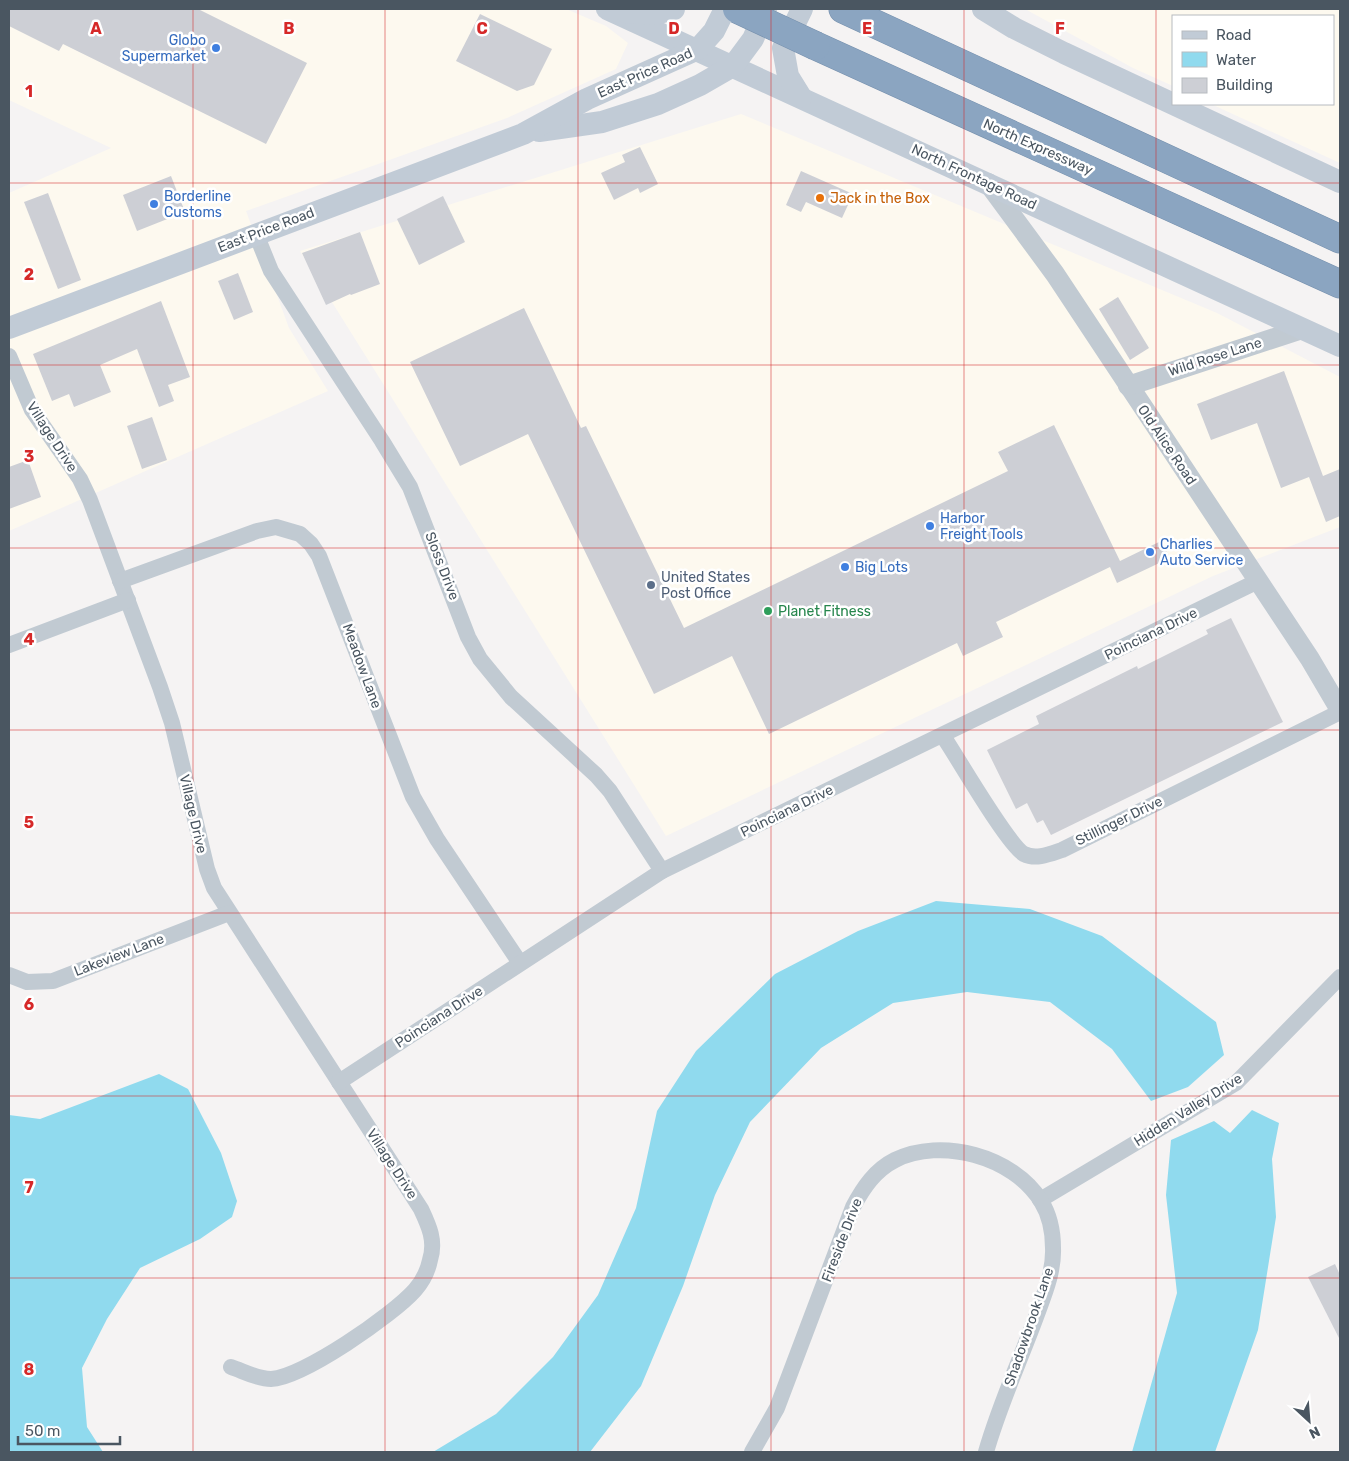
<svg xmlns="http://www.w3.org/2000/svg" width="1349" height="1461" font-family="Rubik,sans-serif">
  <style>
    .commercial { fill: #fdf9ef }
    .water { fill: #90daee }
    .building { fill: #cdcfd5 }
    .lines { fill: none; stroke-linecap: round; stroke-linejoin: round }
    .motorway-casing { stroke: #7690ad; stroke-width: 29 }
    .minor { stroke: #c1cad2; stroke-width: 16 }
    .tertiary { stroke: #c1cad2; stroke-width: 20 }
    .secondary { stroke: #c1cbd6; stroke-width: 22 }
    .motorway { stroke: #8ba5c1; stroke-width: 28 }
    .motorway-bridge-casing { stroke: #7690ad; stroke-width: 29; stroke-linecap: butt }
    .motorway-bridge { stroke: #8ba5c1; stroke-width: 28 }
    .grid { fill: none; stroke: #d62828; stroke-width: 1; stroke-opacity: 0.55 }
    .shop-dot { fill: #3f7fe0; stroke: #fff; stroke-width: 2 }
    .food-dot { fill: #e8710a; stroke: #fff; stroke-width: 2 }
    .service-dot { fill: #5c6f8a; stroke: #fff; stroke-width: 2 }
    .leisure-dot { fill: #2e9e5b; stroke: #fff; stroke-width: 2 }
    .labels { text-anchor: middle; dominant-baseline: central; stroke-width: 5; stroke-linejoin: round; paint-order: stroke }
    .shop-label { font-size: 14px; fill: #366cbe; stroke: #fff; text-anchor: start }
    .street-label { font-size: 14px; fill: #4a5661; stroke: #fff }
    .food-label { font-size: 14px; fill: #c56008; stroke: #fff; text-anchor: start }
    .service-label { font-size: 14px; fill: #4e5e75; stroke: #fff; text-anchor: start }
    .leisure-label { font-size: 14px; fill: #27864d; stroke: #fff; text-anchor: start }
    .grid-label { font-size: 16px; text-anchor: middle; font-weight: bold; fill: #d62828; stroke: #fff; stroke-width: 5; stroke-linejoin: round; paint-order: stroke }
  </style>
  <rect width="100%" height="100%" fill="#f5f3f3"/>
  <g class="commercial">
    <path d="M9 9H566L606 26 628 43 616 69 507 118 246 211 289 328 328 391 9 531V193L111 148 9 100Z"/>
    <path d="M1025 9H1340V163L1211 104H1333V16H1173V86L1133 68Z"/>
    <path d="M741 114 1217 313 1340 377V527L1213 576 666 836 300 251Z"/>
  </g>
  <g class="water">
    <path d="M936 901 1030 909 1102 936 1216 1022 1224 1055 1188 1087 1151 1101 1112 1049 1050 1002 967 992 893 1003 821 1048 750 1122 715 1195 683 1286 641 1386 590 1452H433L496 1414 553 1357 598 1295 636 1208 657 1111 696 1051 775 974 858 931Z"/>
    <path d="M159 1074 188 1089 221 1153 237 1201 232 1217 200 1239 140 1268 107 1319 82 1368 87 1427 103 1452H9V1115L40 1119Z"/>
    <path d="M1252 1110 1279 1123 1272 1159 1276 1217 1258 1330 1215 1452H1132L1177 1293 1166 1195 1171 1140 1214 1121 1230 1133Z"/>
  </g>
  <g class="building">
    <path d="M9 9H198L307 63 266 144 63 44 59 51 9 26Z"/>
    <path d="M480 14 552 49 534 85 517 91 456 61Z"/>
    <path d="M640 147 658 184 640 193 638 188 614 200 601 173 625 162 622 155Z"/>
    <path d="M801 171 853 194 842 218 806 202 801 212 786 205Z"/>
    <path d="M171 176 185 212 137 231 123 195Z"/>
    <path d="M48 193 81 280 58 289 24 202Z"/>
    <path d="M443 196 465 242 419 265 397 219Z"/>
    <path d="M360 232 380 284 351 295 350 294 326 305 302 253Z"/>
    <path d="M238 273 253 312 234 320 218 281Z"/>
    <path d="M1118 297 1149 348 1130 360 1099 309Z"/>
    <path d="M161 301 190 377 168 385 174 401 159 407 137 349 100 365 111 392 74 407 69 394 52 401 33 354Z"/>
    <path d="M524 308 581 428 586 426 684 628 1008 471 998 452 1054 425 1120 561 1161 541 1170 558 1117 583 1110 567 996 622 1003 637 963 656 957 643 769 734 732 656 654 694 528 434 460 466 410 362Z"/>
    <path d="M1284 371 1323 476 1340 469V516L1326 522 1309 477 1281 488 1257 423 1211 440 1197 404Z"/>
    <path d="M152 417 167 460 142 469 127 426Z"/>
    <path d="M28 460 41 497 9 509V467Z"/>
    <path d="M1231 618 1283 722 1051 835 1043 820 1037 823 1027 803 1016 809 987 750 1039 724 1036 716 1137 666 1138 669 1208 634 1206 630Z"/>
    <path d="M1335 1264 1340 1275V1340L1308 1277Z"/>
  </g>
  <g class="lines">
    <defs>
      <g id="motorway">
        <path d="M843 9 1340 239"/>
        <path d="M816 46 1340 284"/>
      </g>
    </defs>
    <use href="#motorway" class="motorway-casing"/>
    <g class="minor">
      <path d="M256 234 271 271 382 441 410 487 468 637 480 659 511 697 596 775 610 791 662 871"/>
      <path d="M9 356 32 410 80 479 90 500 160 687 172 723 207 869 214 888 421 1209C429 1226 436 1241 430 1260 428 1270 422 1282 415 1290 393 1315 302 1378 271 1379 257 1379 243 1371 231 1367"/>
      <path d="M120 581 257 531 276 527 300 534 311 544 319 556 413 797 437 839 520 963"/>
      <path d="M9 645 128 600"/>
      <path d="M943 736C958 758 1007 844 1024 854 1036 860 1050 854 1062 850L1340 712"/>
      <path d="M9 975 27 982 53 981 229 913"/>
      <path d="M339 1082 662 871 1258 581"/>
      <path d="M1040 1200 1236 1083 1340 977"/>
      <path d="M752 1452 777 1408 853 1207C863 1188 875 1170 895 1160 941 1137 1013 1156 1041 1201 1049 1214 1053 1232 1053 1248 1054 1272 1044 1295 1036 1317 1019 1363 999 1406 986 1452"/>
    </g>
    <g class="tertiary">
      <path d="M988 183 1055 274 1310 659 1340 710"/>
      <path d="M1128 386 1302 329"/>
    </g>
    <g class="secondary">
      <path d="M607 9 1340 346"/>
      <path d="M983 9 1014 28 1064 53 1340 182"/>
      <path d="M626 12 656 14 674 9"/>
      <path d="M801 97 788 76 783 48 802 9"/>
      <path d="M539 131 602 122 658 104 700 85 733 66 753 39 766 9"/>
      <path d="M9 328 523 134 587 99 698 49 714 31 725 9"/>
    </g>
    <use href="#motorway" class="motorway"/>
    <defs>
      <path id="motorway-bridge" d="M737 9 816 46"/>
    </defs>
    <use href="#motorway-bridge" class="motorway-bridge-casing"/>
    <use href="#motorway-bridge" class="motorway-bridge"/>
  </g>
  <path class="grid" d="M193 9V1452M385 9V1452M578 9V1452M771 9V1452M964 9V1452M1156 9V1452M9 183H1340M9 365H1340M9 548H1340M9 730H1340M9 913H1340M9 1096H1340M9 1278H1340"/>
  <g class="shop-dot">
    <circle cx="216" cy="48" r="5"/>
    <circle cx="154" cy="204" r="5"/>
    <circle cx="930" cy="526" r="5"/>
    <circle cx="1150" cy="552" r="5"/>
    <circle cx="845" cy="567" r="5"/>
  </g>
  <circle class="food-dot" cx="820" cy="198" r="5"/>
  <circle class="service-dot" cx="651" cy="585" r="5"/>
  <circle class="leisure-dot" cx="768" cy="611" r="5"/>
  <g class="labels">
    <g class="shop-label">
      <text x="206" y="40" text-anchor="end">Globo<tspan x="206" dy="16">Supermarket</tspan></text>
      <text x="164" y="196">Borderline<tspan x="164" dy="16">Customs</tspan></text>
      <text x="940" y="518">Harbor<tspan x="940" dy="16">Freight Tools</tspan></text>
      <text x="1160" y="544">Charlies<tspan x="1160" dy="16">Auto Service</tspan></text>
      <text x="855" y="567">Big Lots</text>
    </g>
    <g class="street-label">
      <text transform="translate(645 73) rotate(-24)">East Price Road</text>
      <text transform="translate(1038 147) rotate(24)">North Expressway</text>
      <text transform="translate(974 177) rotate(25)">North Frontage Road</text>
      <text transform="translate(266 230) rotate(-21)">East Price Road</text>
      <text transform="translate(1215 357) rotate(-18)">Wild Rose Lane</text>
      <text transform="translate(52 437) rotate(57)">Village Drive</text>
      <text transform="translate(1167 445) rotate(56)">Old Alice Road</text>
      <text transform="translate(442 566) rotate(69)">Sloss Drive</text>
      <text transform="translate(1151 634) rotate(-26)">Poinciana Drive</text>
      <text transform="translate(362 666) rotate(70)">Meadow Lane</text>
      <text transform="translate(787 811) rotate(-26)">Poinciana Drive</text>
      <text transform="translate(193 814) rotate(77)">Village Drive</text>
      <text transform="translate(1119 821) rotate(-26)">Stillinger Drive</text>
      <text transform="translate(119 955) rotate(-21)">Lakeview Lane</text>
      <text transform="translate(439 1017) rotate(-33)">Poinciana Drive</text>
      <text transform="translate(1188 1110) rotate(-32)">Hidden Valley Drive</text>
      <text transform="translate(392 1164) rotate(57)">Village Drive</text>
      <text transform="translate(842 1240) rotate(-69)">Fireside Drive</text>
      <text transform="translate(1029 1327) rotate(-71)">Shadowbrook Lane</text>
    </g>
    <g class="food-label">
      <text x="830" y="198">Jack in the Box</text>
    </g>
    <g class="service-label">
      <text x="661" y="577">United States<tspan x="661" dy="16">Post Office</tspan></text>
    </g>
    <g class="leisure-label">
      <text x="778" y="611">Planet Fitness</text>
    </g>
  </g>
  <g class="grid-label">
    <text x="96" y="34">A</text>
    <text x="289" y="34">B</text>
    <text x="482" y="34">C</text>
    <text x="674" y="34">D</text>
    <text x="867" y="34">E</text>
    <text x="1060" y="34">F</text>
    <text x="29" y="97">1</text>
    <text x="29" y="280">2</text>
    <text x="29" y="462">3</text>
    <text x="29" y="645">4</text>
    <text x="29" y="828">5</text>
    <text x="29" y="1010">6</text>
    <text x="29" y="1193">7</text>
    <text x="29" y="1375">8</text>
  </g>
  <rect width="1349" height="1461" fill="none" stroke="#4a5661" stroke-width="20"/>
  <rect x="1172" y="15" width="162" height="90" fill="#ffffff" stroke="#b7bbc0"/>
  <rect x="1182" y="31" width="25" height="8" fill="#c1cbd6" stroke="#b7bbc0"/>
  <text x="1216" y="40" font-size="15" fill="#4a5661">Road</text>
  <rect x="1182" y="52" width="25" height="15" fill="#90daee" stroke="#b7bbc0"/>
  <text x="1216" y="65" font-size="15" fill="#4a5661">Water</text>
  <rect x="1182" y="78" width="25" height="15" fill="#cdcfd5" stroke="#b7bbc0"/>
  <text x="1216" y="90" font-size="15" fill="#4a5661">Building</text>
  <g transform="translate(1309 1421) rotate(154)" stroke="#ffffff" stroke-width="4" paint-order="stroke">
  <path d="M0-4L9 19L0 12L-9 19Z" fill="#4a5661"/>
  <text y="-8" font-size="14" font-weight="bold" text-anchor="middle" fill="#4a5661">N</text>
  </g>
  <path d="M18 1436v8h102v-8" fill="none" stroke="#4a5661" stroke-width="2.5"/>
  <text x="25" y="1436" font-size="15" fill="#4a5661" stroke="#ffffff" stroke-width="4" paint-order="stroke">50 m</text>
</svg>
